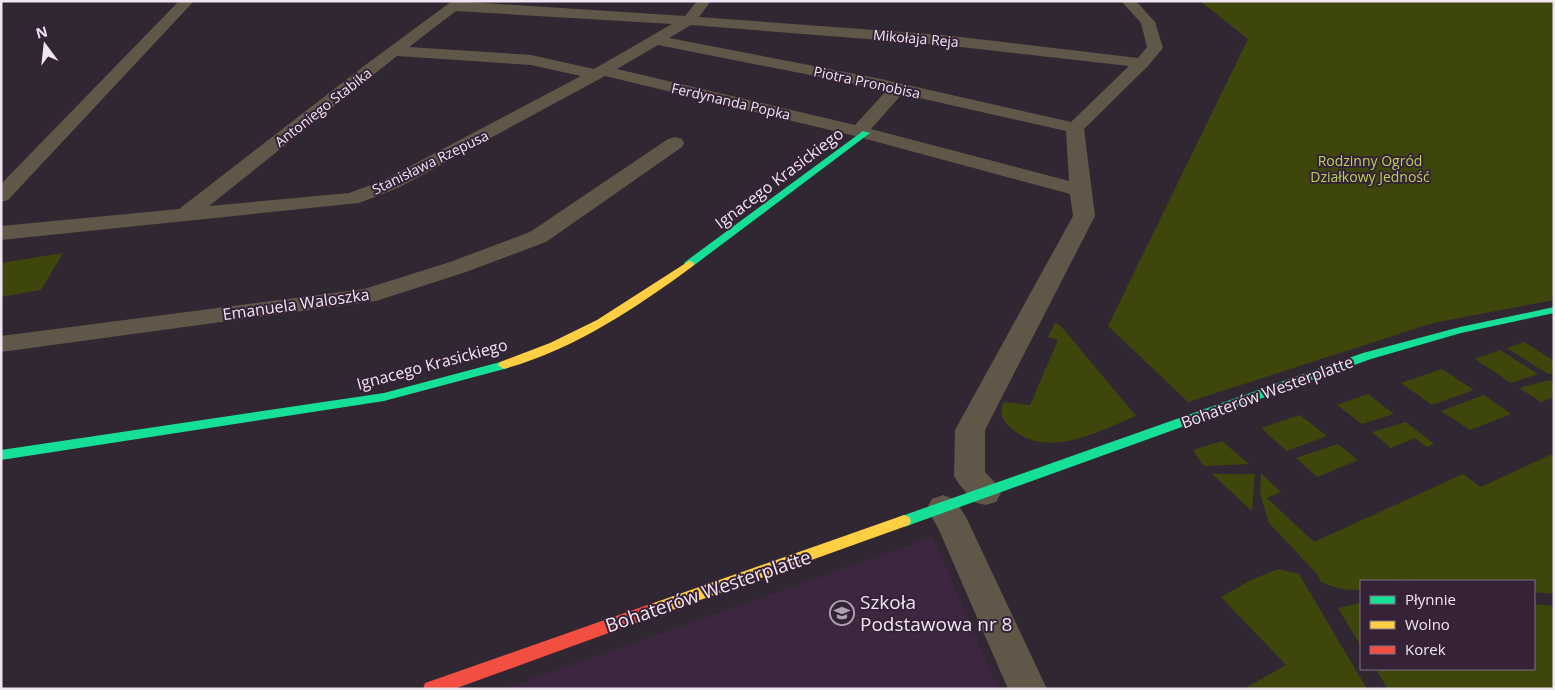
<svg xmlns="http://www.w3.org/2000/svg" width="1555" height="690" font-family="'Open Sans',sans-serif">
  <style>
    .built { fill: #3d2740 }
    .green { fill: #3e460c }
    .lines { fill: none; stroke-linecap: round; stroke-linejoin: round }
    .street { fill: #605749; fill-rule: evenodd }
    .fast { fill: #16e098; fill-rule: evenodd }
    .slow { fill: #ffcf43; fill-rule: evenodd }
    .jam { fill: #f24e42; fill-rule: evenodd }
    .labels { text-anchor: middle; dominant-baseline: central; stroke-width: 4; stroke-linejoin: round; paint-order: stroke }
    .far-street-label { font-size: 14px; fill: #f2e5f3; stroke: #352237 }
    .far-park-label { font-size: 14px; fill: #bad258; stroke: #352237 }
    .street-label { font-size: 16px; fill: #f2e5f3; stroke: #352237 }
    .near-street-label { font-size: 19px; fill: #f2e5f3; stroke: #352237 }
    .near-poi-label { font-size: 19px; fill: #f2e5f3; stroke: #352237; text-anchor: start }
  </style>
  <rect width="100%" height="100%" fill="#312732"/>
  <path class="built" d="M933 537 998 689H504Z"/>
  <g class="green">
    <path d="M1200 1H1554V300L1433 323 1188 402 1108 326 1248 39Z"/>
    <path d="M63 253 41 290 1 297V263Z"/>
    <path d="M1055 323 1060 325 1136 416C1096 432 1043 463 1006 423 1001 418 1000 408 1004 402L1030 405 1058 340 1048 337Z"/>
    <path d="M1524 342 1554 361V373L1548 374 1507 348Z"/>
    <path d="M1500 350 1538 374 1511 383 1475 359Z"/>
    <path d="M1442 369 1474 390 1432 405 1401 383Z"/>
    <path d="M1550 380 1554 382V397L1541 402 1519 388Z"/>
    <path d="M1368 394 1394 414 1362 424 1337 405Z"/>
    <path d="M1484 395 1511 414 1470 430 1441 411Z"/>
    <path d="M1300 415 1327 436 1287 451 1261 428Z"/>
    <path d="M1406 422 1434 444 1427 447 1415 438 1391 448 1372 432Z"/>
    <path d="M1222 441 1249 464 1204 466 1193 450Z"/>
    <path d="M1338 444 1358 460 1317 477 1296 458Z"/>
    <path d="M1554 453V594L1534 592V581H1427L1402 579 1392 581H1361V589C1347 592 1334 587 1321 582L1316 573 1269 523 1260 494 1261 473 1281 492 1267 498 1314 542 1463 474 1481 487Z"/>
    <path d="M1212 474H1255L1252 511Z"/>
    <path d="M1278 569 1299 574 1367 689H1244L1286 665 1221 597 1251 580Z"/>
    <path d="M1361 603V646L1338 608Z"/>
    <path d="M1534 604 1554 606V689H1388L1376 669H1534Z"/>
  </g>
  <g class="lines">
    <g class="street">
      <path d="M179 1H194L8 200 1 202V184Z"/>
      <path d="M452 1 685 16 697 1H711L699 17 943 35 1138 58 1147 47 1141 23 1121 1H1136L1155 22 1163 48 1148 66 1084 129 1095 216 985 430V472L996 484 1001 493 996 502 985 505 974 502 959 484 954 476 955 430 1073 216 1070 194 855 136 605 76 398 188 359 203 1 240V226L179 209 364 66ZM456 11 672 24 594 69 531 55 409 47ZM691 25 943 45 1129 66 1071 122 881 79 669 38ZM658 45 881 89 887 90 855 125 617 69ZM397 56 531 65 581 76 384 180 349 193 209 206ZM902 94 1066 131 1069 181 871 129Z"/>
      <path d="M675 137 682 139 684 143 682 147 546 242 466 272 376 301 1 352V336L364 289 450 262 530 232 668 139Z"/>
      <path d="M943 495 954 499 966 517 1047 689H1008L939 530 927 508 932 499Z"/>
    </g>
    <g class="fast">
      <path d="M863 131 870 133 693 266H685L684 264 685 262Z"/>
      <path d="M1554 307V313L1461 333 1371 359 904 527 899 525 897 521 899 517 1363 353 1460 327Z"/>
      <path d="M504 361 510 365 508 368 384 401 1 460V450L384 393Z"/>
    </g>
    <g class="slow">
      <path d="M689 261 693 262 694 264 693 266C636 308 573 350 504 369L498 365 500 362 550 343 597 320Z"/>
      <path d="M904 515 909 517 911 521 909 525 653 617 648 615 645 610 648 605Z"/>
    </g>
    <path class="jam" d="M653 603 658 605 661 610 658 615 454 689H423L425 683 431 681Z"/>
  </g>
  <defs>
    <symbol id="school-ring" viewBox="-11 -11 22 22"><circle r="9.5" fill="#352237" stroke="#aea2af" stroke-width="1.5"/><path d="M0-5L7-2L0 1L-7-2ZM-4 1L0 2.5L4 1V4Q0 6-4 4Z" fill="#aea2af"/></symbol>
  </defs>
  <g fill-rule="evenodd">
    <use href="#school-ring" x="828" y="599" width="28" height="28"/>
  </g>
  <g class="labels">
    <g class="far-street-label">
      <text transform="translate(916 38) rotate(5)">Mikołaja Reja</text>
      <text transform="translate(867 82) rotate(12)">Piotra Pronobisa</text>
      <text transform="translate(731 101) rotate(13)">Ferdynanda Popka</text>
      <text transform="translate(323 107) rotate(-38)">Antoniego Stabika</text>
      <text transform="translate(430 162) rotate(-26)">Stanisława Rzepusa</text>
    </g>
    <g class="far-park-label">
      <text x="1370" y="160">Rodzinny Ogród<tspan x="1370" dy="16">Działkowy Jedność</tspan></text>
    </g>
    <g class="street-label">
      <text transform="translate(779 178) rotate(-37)">Ignacego Krasickiego</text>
      <text transform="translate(296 304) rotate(-8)">Emanuela Waloszka</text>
      <text transform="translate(432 364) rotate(-15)">Ignacego Krasickiego</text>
      <text transform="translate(1267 392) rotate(-20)">Bohaterów Westerplatte</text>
    </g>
    <g class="near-street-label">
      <text transform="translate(708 591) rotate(-19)">Bohaterów Westerplatte</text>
    </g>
    <g class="near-poi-label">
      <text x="860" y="602">Szkoła<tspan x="860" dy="22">Podstawowa nr 8</tspan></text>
    </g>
  </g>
  <rect width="1555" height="690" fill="none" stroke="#f2e5f3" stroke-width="5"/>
  <rect x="1360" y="580" width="175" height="90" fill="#352237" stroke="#817082"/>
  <rect x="1370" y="596" width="25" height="8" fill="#16e098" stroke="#817082"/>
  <text x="1405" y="605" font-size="15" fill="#f2e5f3">Płynnie</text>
  <rect x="1370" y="621" width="25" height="8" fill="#ffcf43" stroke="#817082"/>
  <text x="1405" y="630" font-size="15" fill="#f2e5f3">Wolno</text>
  <rect x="1370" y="646" width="25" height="8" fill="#f24e42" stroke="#817082"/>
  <text x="1405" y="655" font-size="15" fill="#f2e5f3">Korek</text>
  <g transform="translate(45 45) rotate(345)" stroke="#352237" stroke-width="4" paint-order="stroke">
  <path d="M0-4L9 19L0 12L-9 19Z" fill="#f2e5f3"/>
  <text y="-8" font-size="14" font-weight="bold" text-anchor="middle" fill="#f2e5f3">N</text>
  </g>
</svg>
